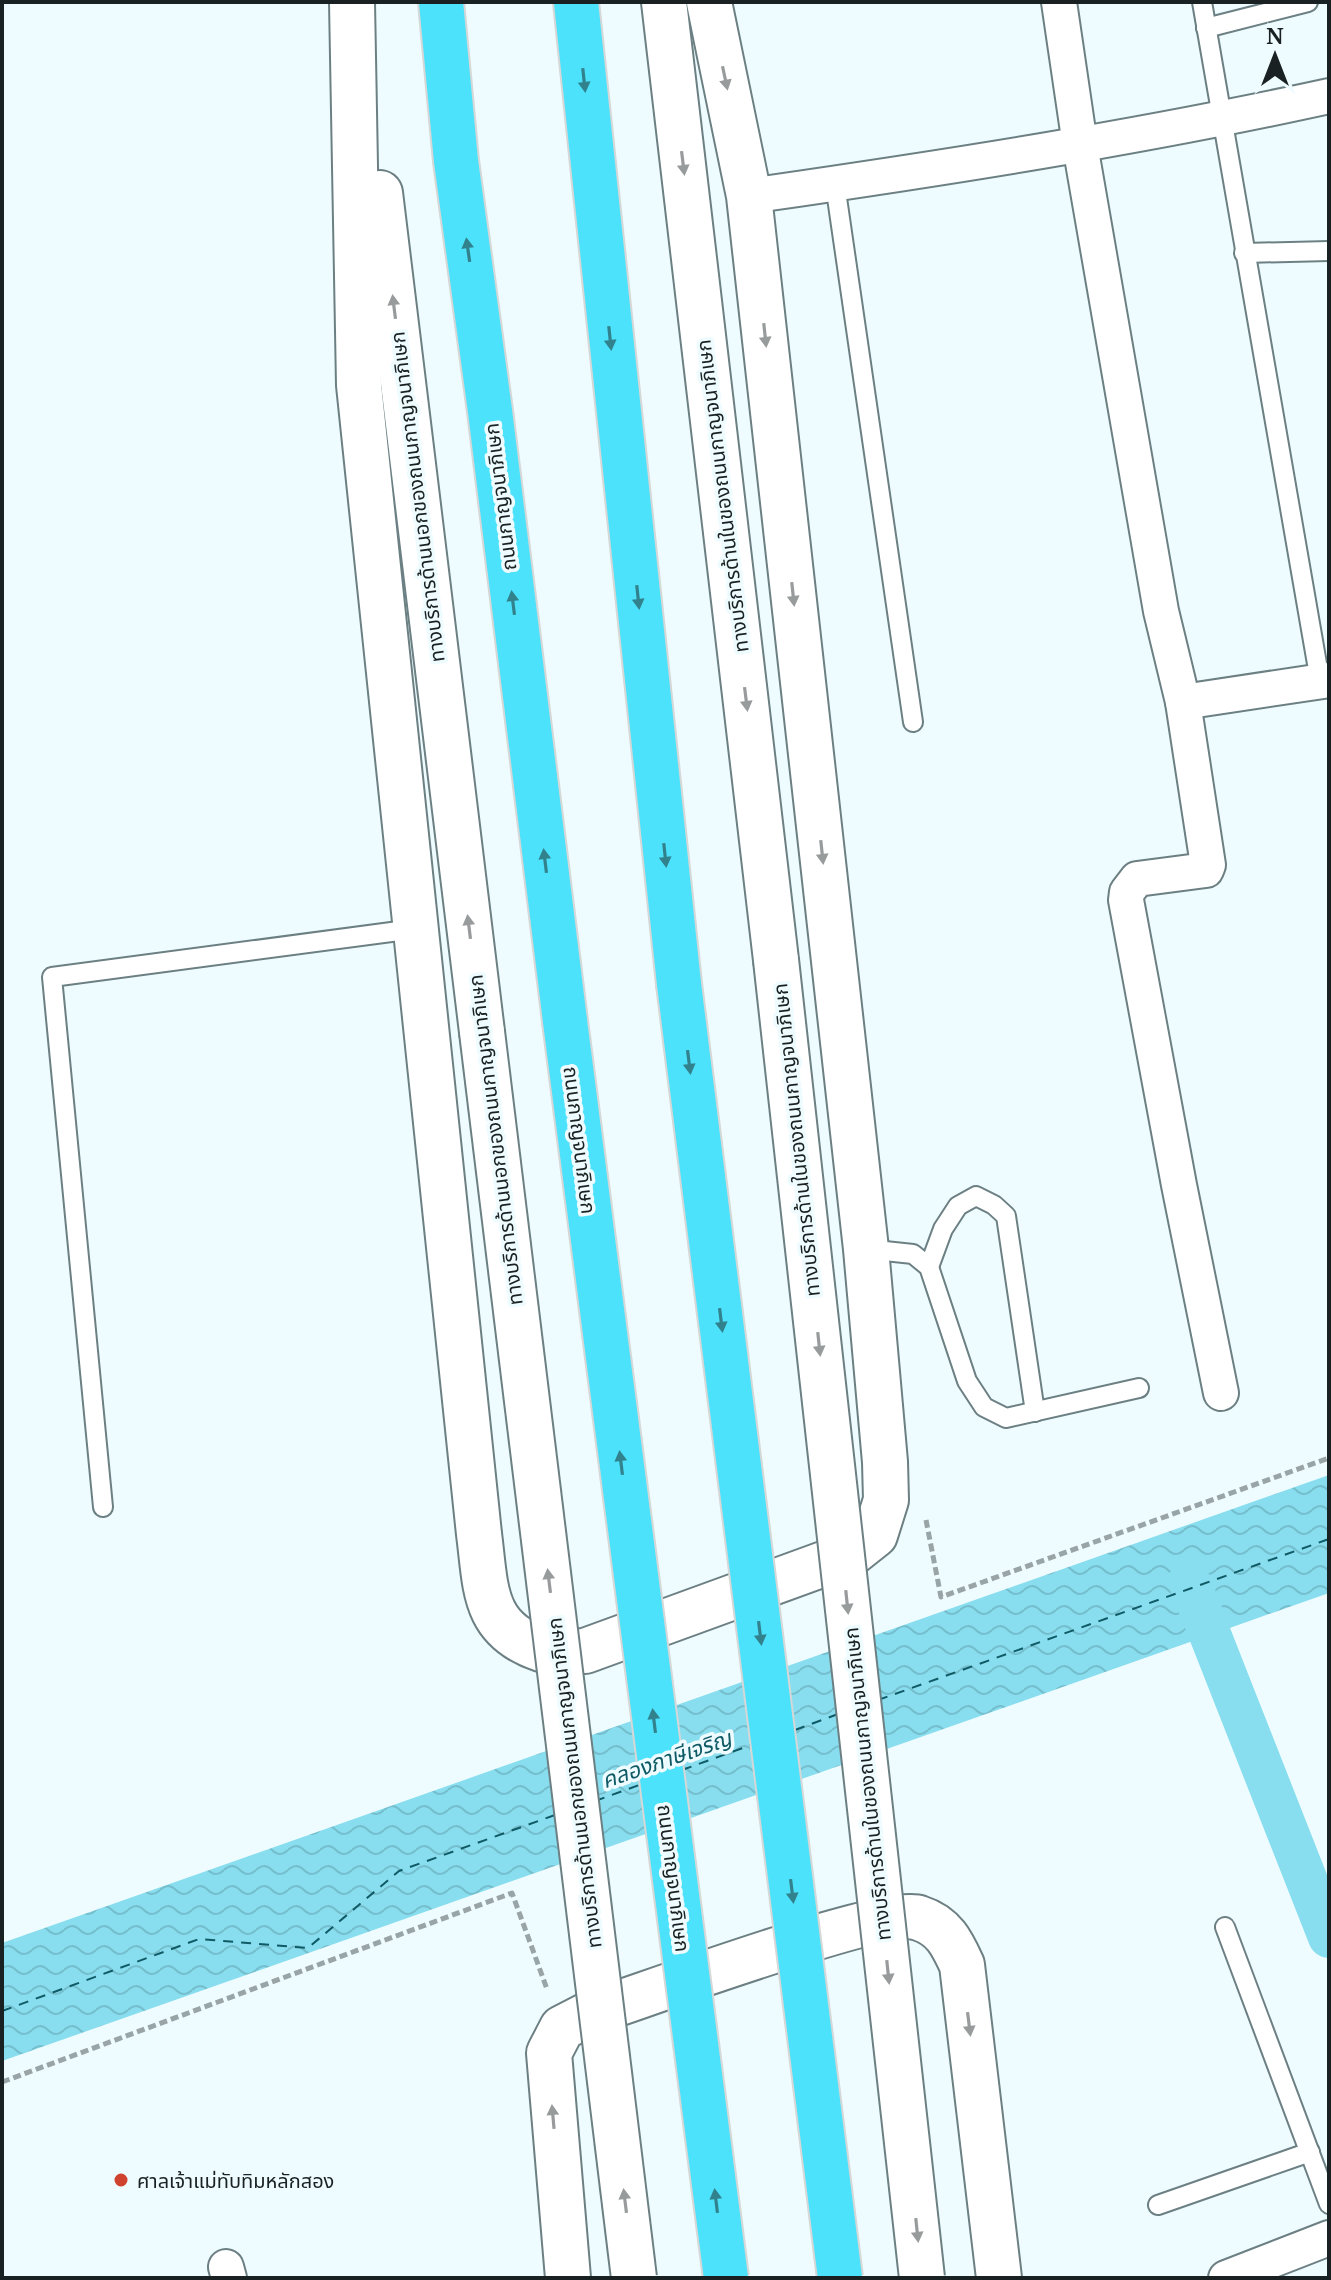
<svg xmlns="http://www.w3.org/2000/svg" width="1331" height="2280" font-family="'Noto Serif','Noto Sans Thai',serif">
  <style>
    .water { fill: url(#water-waves) }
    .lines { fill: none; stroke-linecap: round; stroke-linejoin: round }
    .canal { stroke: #88deef; stroke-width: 42 }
    .ferry { stroke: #105a66; stroke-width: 2; stroke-dasharray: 10 8; stroke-linecap: butt }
    .lane-casing { stroke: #6c8084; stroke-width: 22 }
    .street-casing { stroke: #6c8084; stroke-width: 38 }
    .secondary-casing { stroke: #6c8084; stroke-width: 48 }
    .highway-casing { stroke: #d6d7d7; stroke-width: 48 }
    .path { stroke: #99a4a6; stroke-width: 5; stroke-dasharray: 8 4; stroke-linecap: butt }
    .lane { stroke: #fff; stroke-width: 18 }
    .street { stroke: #fff; stroke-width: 34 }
    .secondary { stroke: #fff; stroke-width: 44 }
    .highway { stroke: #4ce2fb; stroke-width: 44 }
    .secondary-bridge-casing { stroke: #6c8084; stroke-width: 48; stroke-linecap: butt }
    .highway-bridge-casing { stroke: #d6d7d7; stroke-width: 48; stroke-linecap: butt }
    .secondary-bridge { stroke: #fff; stroke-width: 44 }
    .highway-bridge { stroke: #4ce2fb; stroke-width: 44 }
    .oneway { fill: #989b9c }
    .oneway2 { fill: #32828e }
    .poi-dot { fill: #ce422e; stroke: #effcff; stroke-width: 3 }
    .labels { text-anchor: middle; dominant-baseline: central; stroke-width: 7; stroke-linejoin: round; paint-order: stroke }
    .street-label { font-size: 20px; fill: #192122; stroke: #effcff }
    .poi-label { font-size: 20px; fill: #192122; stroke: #effcff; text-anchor: start }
    .water-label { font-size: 22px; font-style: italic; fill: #105a66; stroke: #effcff }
  </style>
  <defs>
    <pattern id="water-waves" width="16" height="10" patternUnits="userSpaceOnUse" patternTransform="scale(2)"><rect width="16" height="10" fill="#88deef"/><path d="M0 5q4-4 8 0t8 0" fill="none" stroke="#75becd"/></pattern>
  </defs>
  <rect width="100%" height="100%" fill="#effcff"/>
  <path class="water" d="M1329 1475V1593L2 2061V1943Z"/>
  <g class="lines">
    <path class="canal" d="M1189 1581 1329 1937"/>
    <g class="ferry">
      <path d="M878 1700 1329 1539"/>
      <path d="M795 1730 838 1714"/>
      <path d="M682 1770 751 1745"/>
      <path d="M595 1801 642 1784"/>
      <path d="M2 2011 199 1939 308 1948 399 1871 555 1815"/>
    </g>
    <defs>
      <g id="lane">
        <path d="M1202 2 1320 681"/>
        <path d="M1206 28 1308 2"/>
        <path d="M835 184 913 722"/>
        <path d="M1244 253 1329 251"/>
        <path d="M866 1249 913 1254 929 1267 967 1381 984 1407 1006 1418 1139 1388"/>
        <path d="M929 1267 943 1229 958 1206 976 1196 994 1205 1006 1216 1035 1412"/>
        <path d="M103 1507 52 977 414 929"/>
        <path d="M1225 1927 1329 2204"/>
        <path d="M1158 2205 1310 2152"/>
      </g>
      <g id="street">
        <path d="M1059 2 1080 145 1161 611 1183 702 1329 680"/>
        <path d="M749 196C944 168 1137 138 1329 96"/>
        <path d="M1183 702 1208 865 1206 870 1137 879 1127 892 1126 900 1179 1185 1221 1393"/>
        <path d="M226 2267 229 2278"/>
        <path d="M1226 2278 1329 2238"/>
      </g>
      <g id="secondary">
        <path d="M352 2 359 385 479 1534C486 1587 482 1629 541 1649 554 1653 571 1651 585 1651L851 1554 875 1535 886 1500 885 1462 866 1249 749 196 709 2"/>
        <path d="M664 2 776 960"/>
        <path d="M380 193 482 1032"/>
        <path d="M568 2278 549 2053 562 2028 593 2012C643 1996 885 1906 919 1918 944 1926 952 1943 962 1965L999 2278"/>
      </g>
      <g id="highway">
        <path d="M441 2 456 161 490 411 565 1021"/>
        <path d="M576 2 679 984"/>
      </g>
    </defs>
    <use href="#lane" class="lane-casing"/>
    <use href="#street" class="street-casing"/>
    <use href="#secondary" class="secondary-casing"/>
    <use href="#highway" class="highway-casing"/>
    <g class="path">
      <path d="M926 1520 941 1597 1329 1458"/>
      <path d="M2 2082 512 1893 547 1989"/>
    </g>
    <use href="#lane" class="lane"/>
    <use href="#street" class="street"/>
    <use href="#secondary" class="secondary"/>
    <use href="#highway" class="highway"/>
    <defs>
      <g id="secondary-bridge">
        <path d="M776 960 922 2278"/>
        <path d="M482 1032 634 2278"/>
      </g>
      <g id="highway-bridge">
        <path d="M679 984 840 2278"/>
        <path d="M565 1021 726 2278"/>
      </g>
    </defs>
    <use href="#secondary-bridge" class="secondary-bridge-casing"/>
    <use href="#highway-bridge" class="highway-bridge-casing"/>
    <use href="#secondary-bridge" class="secondary-bridge"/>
    <use href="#highway-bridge" class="highway-bridge"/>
  </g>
  <defs><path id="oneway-solid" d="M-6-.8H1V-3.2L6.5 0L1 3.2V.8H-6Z" transform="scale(2)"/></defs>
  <g class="oneway">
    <use href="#oneway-solid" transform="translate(725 78) rotate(78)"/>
    <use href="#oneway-solid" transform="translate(683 163) rotate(83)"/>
    <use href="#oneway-solid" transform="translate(394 307) rotate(-97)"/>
    <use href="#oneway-solid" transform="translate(765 335) rotate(84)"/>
    <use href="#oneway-solid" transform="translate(793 594) rotate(84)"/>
    <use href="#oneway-solid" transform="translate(746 699) rotate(83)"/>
    <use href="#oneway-solid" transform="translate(822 852) rotate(84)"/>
    <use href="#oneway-solid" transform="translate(469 927) rotate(-97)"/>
    <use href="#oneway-solid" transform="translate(819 1344) rotate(84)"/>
    <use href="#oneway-solid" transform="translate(549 1581) rotate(-97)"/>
    <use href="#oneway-solid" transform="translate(847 1602) rotate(84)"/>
    <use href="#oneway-solid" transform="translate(888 1972) rotate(84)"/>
    <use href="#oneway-solid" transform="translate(969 2024) rotate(83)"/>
    <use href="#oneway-solid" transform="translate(553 2117) rotate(-95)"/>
    <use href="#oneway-solid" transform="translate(625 2201) rotate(-97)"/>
    <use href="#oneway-solid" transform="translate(917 2230) rotate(84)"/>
  </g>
  <g class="oneway2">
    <use href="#oneway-solid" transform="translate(584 80) rotate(84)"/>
    <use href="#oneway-solid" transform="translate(468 250) rotate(-98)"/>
    <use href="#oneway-solid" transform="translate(610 338) rotate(84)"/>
    <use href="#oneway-solid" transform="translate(638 597) rotate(84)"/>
    <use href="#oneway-solid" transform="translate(513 603) rotate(-97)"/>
    <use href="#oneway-solid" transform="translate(665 855) rotate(84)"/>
    <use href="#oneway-solid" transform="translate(545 861) rotate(-97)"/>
    <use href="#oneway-solid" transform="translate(689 1062) rotate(83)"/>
    <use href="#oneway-solid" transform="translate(721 1320) rotate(83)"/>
    <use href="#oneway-solid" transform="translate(621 1463) rotate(-97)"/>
    <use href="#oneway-solid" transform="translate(760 1633) rotate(83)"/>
    <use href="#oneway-solid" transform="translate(654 1721) rotate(-97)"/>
    <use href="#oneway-solid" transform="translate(792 1891) rotate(83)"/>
    <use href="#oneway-solid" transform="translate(716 2201) rotate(-97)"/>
  </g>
  <circle class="poi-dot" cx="121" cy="2180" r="8"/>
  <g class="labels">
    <g class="street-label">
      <text transform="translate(722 496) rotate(-97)">ทางบริการด้านในของถนนกาญจนาภิเษก</text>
      <text transform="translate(417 497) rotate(-97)">ทางบริการด้านนอกของถนนกาญจนาภิเษก</text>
      <text transform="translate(500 497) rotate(-97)">ถนนกาญจนาภิเษก</text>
      <text transform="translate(495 1140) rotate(-97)">ทางบริการด้านนอกของถนนกาญจนาภิเษก</text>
      <text transform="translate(580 1140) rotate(83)">ถนนกาญจนาภิเษก</text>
      <text transform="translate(796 1140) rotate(-96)">ทางบริการด้านในของถนนกาญจนาภิเษก</text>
      <text transform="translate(574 1783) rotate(-97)">ทางบริการด้านนอกของถนนกาญจนาภิเษก</text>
      <text transform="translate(867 1784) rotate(-96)">ทางบริการด้านในของถนนกาญจนาภิเษก</text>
      <text transform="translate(674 1878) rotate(83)">ถนนกาญจนาภิเษก</text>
    </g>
    <g class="poi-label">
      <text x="137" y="2180">ศาลเจ้าแม่ทับทิมหลักสอง</text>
    </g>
    <g class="water-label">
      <text transform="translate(666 1758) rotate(-19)">คลองภาษีเจริญ</text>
    </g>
  </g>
  <rect width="1331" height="2280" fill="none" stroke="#192122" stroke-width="8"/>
  <g transform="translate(1275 56)" stroke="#effcff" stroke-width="6" paint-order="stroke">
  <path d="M0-6L14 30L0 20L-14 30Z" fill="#192122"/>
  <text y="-12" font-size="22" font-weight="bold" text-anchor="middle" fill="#192122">N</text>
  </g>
</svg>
